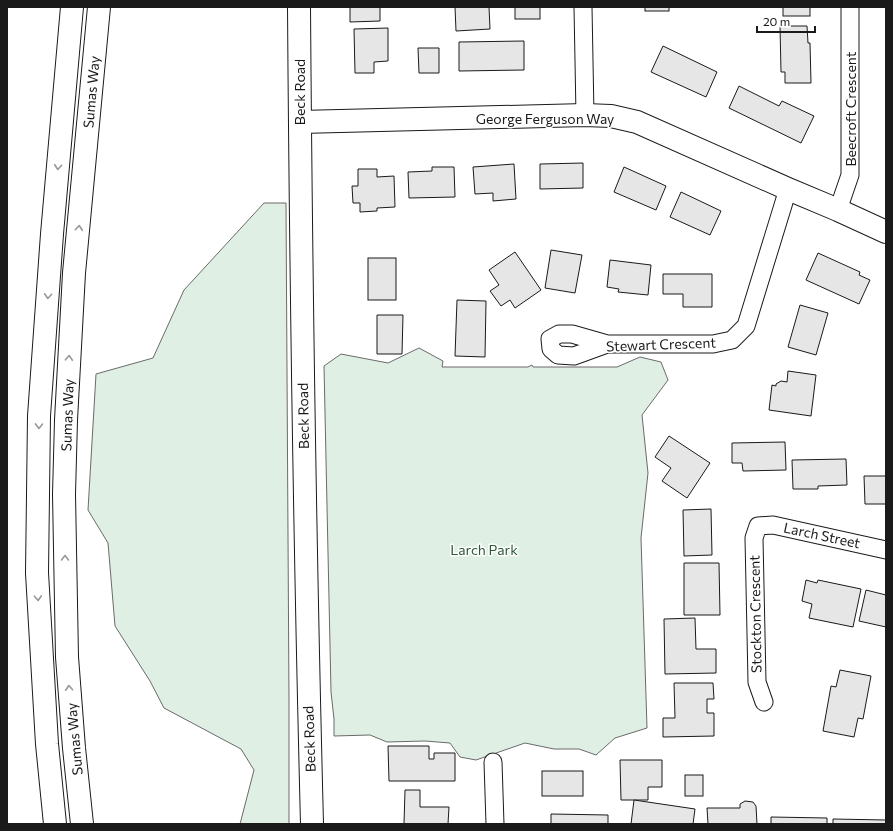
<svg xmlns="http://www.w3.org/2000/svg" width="893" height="831" viewBox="0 0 893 831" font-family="Commissioner,sans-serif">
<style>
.green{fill:#e0efe3;stroke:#6a6a6a}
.building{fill:#e6e6e6;stroke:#1a1a1a}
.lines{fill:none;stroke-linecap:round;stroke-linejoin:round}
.street-casing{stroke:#1a1a1a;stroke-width:19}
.secondary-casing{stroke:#1a1a1a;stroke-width:24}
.highway-casing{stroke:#1a1a1a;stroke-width:24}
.street{stroke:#fff;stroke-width:17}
.secondary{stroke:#fff;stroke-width:22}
.highway{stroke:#fff;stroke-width:22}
.oneway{stroke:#989898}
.labels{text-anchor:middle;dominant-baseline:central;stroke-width:3;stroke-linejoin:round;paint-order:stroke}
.street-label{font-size:14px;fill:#1a1a1a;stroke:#fff}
.park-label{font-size:14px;fill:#2b5a34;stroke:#fff}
</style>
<rect width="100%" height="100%" fill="#fff"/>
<!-- green -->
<g class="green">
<path d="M264,203H286L289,701V824H240L254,770L241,749L164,708L150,681L115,626L108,543L88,510L96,374L153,358L184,290Z"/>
<path d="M419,348L443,361L442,367H528L532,365L533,367H617L640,357L661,362L668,380L642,415L648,473L641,538L647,728L615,738L596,755L579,749H554L525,743L476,760L460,757L450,743L425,741L387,742L370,735L334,736V719L331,692L324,366L341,354L388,363Z"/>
</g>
<!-- building -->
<g class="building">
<path d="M350,7H380V21L350,22Z"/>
<path d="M455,7H489L490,29L456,31Z"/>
<rect x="515" y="7" width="25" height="12"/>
<rect x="645" y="7" width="24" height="4"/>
<rect x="783" y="7" width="27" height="9"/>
<path d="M780,26H807L808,43H810L811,83H785V72H781Z"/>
<path d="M388,28V61L374,62V73H355L354,29Z"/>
<path d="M524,41V70L459,71V42Z"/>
<path d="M663,46L717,72L706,97L651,72Z"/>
<path d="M418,48H439V73H419Z"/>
<path d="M739,86L779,106L782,101L814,116L801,143L729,108Z"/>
<path d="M583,163V188L540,189V164Z"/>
<path d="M514,164L516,199L493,201V193L475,194L473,167Z"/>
<path d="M432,167H454L455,197L409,198L408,172L432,171Z"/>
<path d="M624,167L666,186L656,210L614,192Z"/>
<path d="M358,169H377V177L394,176L395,207L377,208V211L360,212V203H353L352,186H358Z"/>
<path d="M681,192L721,211L710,235L670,217Z"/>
<path d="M551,250L582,255L575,293L545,288Z"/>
<path d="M515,252L541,290L515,308L510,300L501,306L490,291L499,285L489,270Z"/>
<path d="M818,253L860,272L859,275L870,280L859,304L806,280Z"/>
<rect x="368" y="258" width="28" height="42"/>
<path d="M610,260L651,265L648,295L618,292L619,289L607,287Z"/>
<path d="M663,274H712V307H683V294H663Z"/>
<path d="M457,300L486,301L485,357L455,356Z"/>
<path d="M800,305L828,313L816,355L788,347Z"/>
<path d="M377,315H403L402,354H377Z"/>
<path d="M788,371L816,375L811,416L769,410L772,385L776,386V384L781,381L787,382Z"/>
<path d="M669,436L710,463L687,498L662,481L671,468L655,457Z"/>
<path d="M785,442L786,470L743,471L742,463H732V443Z"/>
<path d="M846,459L847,485L818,486V489H793L792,460Z"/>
<path d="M864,476H886V504H865Z"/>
<path d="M711,509L712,555L684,556L683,510Z"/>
<path d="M684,563H719L720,615H684Z"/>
<path d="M806,580L817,583L818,580L861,589L853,627L809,618L812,604L802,601Z"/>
<path d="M866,590L886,595V627L859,621Z"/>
<path d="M695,618L696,649H716V673L665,674L664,619Z"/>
<path d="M840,670L871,676L863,719L858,718L854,737L823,731L831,686L836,687Z"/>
<path d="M674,683H713L714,699H707V713H714V736L663,737V718H675Z"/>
<path d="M388,746H429V759H434V753H455V781H389Z"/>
<path d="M620,760H662V787H648V800H621Z"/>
<rect x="542" y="771" width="41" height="25"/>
<rect x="685" y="775" width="18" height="21"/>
<path d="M405,790H420V807H449L448,824H404Z"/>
<path d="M634,800L695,809L693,824H631Z"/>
<path d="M745,801L753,802L756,806L757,824H708L707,808H740V804Z"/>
<path d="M551,814L608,815V824H551Z"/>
<path d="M771,817L827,818V824H771Z"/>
<path d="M833,819L886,820V824H833Z"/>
</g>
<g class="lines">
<!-- street casing -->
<g class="street-casing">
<g id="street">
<path d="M583,7L585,115"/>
<path d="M838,210L850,175V7"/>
<path d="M607,344L572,334H559L550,339L551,349L558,355L574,356L607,344H713L732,340L746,326L788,189"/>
<path d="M764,702L757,682L754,538L758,526L773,525L886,550"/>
<path d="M493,762L495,824"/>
</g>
</g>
<!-- secondary casing -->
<g class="secondary-casing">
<g id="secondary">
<path d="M299,7C301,279 305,552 312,824"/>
<path d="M300,122L585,115L611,116L637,122L788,189L838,210L886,232"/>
</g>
</g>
<!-- highway casing -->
<g class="highway-casing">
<g id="highway">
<path d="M55,824L47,744L37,573L39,416L52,234L72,7"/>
<path d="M82,824L74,748L67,657L64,494L66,420L74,273L99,7"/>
</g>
</g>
<!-- street -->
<use href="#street" class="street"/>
<!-- secondary -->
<use href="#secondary" class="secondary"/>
<!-- highway -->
<use href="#highway" class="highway"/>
</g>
<!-- one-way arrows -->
<defs><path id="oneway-chevron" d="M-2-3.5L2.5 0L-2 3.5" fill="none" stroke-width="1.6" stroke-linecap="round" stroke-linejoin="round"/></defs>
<g class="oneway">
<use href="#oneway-chevron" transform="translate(58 167) rotate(95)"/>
<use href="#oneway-chevron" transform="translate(79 228) rotate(-85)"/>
<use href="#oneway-chevron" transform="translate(48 296) rotate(94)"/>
<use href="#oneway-chevron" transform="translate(69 358) rotate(-87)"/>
<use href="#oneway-chevron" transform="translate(39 426) rotate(91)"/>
<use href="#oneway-chevron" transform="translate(65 558) rotate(-90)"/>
<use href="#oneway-chevron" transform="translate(38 598) rotate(87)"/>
<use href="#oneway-chevron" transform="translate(69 688) rotate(-94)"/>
</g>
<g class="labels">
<!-- street labels -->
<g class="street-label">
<text transform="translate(91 92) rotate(-85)">Sumas Way</text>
<text transform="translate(299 92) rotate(-90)">Beck Road</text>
<text transform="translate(850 109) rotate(-90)">Beecroft Crescent</text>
<text x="545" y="118">George Ferguson Way</text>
<text transform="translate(661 344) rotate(-2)">Stewart Crescent</text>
<text transform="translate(67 415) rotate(-88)">Sumas Way</text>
<text transform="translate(303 416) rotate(-91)">Beck Road</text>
<text transform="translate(822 535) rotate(12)">Larch Street</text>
<text transform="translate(755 614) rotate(-91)">Stockton Crescent</text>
<text transform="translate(74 739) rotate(-95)">Sumas Way</text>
<text transform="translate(309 739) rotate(-92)">Beck Road</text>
</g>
<!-- park labels -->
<g class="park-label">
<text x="484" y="549">Larch Park</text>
</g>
</g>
<!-- border -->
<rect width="893" height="831" fill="none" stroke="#1a1a1a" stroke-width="16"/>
<!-- scale -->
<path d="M757 26v6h58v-6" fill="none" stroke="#1a1a1a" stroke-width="2"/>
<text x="763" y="26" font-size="12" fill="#1a1a1a" stroke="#ffffff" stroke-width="3" paint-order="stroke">20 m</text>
</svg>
